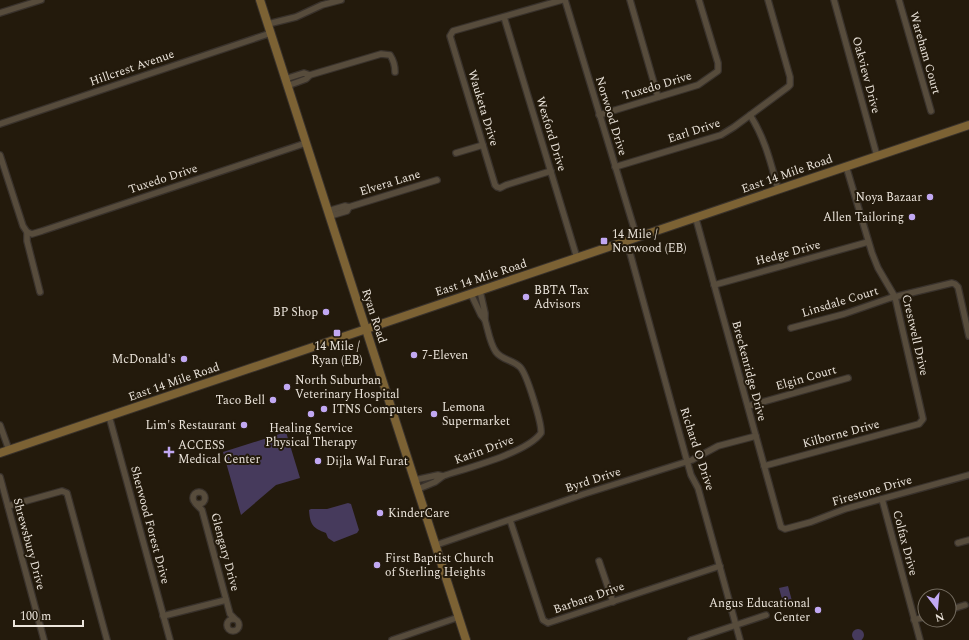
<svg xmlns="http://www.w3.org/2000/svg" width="969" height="640" viewBox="0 0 969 640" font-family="Spectral,serif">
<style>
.green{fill:#463a5c}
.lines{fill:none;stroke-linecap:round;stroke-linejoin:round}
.minor-casing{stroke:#39322c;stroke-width:8}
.secondary-casing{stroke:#39322c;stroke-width:10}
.minor{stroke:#574c3c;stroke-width:5.5}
.secondary{stroke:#7c6234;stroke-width:8}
.poi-dot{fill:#c1a8f3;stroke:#231a0c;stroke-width:1.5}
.labels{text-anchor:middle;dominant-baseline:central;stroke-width:4;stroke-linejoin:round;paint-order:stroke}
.street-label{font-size:12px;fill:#ece5dc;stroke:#231a0c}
.poi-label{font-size:12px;fill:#ece5dc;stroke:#231a0c;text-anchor:start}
</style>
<rect width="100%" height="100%" fill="#231a0c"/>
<!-- green -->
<g class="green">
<path d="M286,432L300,478L276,485L241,515L223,452Z"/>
<path d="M348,503L351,504L359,530L357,533L334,542L328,538L326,533C313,528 310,525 309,510L311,509H327Z"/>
<path d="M788,586L792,601L783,603L779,588Z"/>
<circle cx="858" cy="635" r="6"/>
</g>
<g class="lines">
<!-- minor casing -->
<g class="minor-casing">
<g id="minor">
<path d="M565,0L637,238"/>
<path d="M630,0L658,97"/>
<path d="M834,0L877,156"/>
<path d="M899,0L931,111"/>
<path d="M0,13L41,0"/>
<path d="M504,17L577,258"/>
<path d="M268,24L296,17L322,5L341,0"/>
<path d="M285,79L304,73L310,75"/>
<path d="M287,86L306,79L310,75L381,54L390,55C394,61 395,65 395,72"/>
<path d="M599,115L698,85L718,71V63L699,0"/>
<path d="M750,115C765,138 771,164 778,189"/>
<path d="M0,124L271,33"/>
<path d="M456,153L483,145"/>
<path d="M0,155L23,226L27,232V241L40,292"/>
<path d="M615,167L721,135L734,127L788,87L790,85V77L768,0"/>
<path d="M551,171L506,185L500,188L497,187L495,185L450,36L453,31L562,0"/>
<path d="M328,211L345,206L349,207L437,180"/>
<path d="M330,216L347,211L349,207"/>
<path d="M696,219L781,527L785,529L811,522L845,509L969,475"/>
<path d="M27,232L32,234L42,231L306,143"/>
<path d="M627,242L687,461L691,475L698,488L740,640"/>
<path d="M714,285L868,242"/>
<path d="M471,294L481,315L485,320V313L480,291"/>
<path d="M791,328L844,314L890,298L952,283L955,284L958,287L969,336"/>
<path d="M748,406L848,378"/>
<path d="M109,416L170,640"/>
<path d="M0,425L9,450"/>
<path d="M764,466L919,424L923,419L895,297L878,268L872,253L846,166"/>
<path d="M443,476C467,468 527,453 541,433C542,424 527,374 520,367C513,360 502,360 496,352C490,344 488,330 485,320"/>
<path d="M0,477L44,640"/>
<path d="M415,480L438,475L443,476L435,482L418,489"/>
<circle cx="199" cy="498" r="6"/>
<path d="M882,499L920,640"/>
<path d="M196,504L202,510L230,614L235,619"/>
<path d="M8,506L62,491L67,493L107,640"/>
<path d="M510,520L543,620L548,623L720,566"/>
<path d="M958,543L969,540"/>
<path d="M436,545L584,494L692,460L718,446L756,436"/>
<path d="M599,561L613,602"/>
<path d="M949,610L965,605"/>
<path d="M163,616L226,600"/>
<circle cx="233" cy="625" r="6"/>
<path d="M914,620L925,617"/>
<path d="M392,640L459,617"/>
<path d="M691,640L766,615"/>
</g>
</g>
<!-- secondary casing -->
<g class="secondary-casing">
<g id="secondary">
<path d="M260,0L466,640"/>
<path d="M0,453L969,125"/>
</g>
</g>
<!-- minor -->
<use href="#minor" class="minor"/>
<!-- secondary -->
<use href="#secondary" class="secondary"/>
</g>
<!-- markers -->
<g class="poi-dot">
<circle cx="930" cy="197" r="4"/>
<circle cx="912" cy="217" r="4"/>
<rect x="600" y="237" width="8" height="8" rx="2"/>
<circle cx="526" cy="297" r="4"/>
<circle cx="326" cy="312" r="4"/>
<rect x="333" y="329" width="8" height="8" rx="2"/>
<circle cx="414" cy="355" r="4"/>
<circle cx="184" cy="359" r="4"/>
<circle cx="287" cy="387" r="4"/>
<circle cx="273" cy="400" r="4"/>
<circle cx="324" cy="409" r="4"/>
<circle cx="311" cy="414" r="4"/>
<circle cx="434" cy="414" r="4"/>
<circle cx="244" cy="425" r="4"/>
<path d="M167 446h4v4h4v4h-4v4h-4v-4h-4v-4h4z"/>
<circle cx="318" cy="461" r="4"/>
<circle cx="380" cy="513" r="4"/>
<circle cx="377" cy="565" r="4"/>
<circle cx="818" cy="610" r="4"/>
</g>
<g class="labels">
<!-- street labels -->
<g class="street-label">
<text transform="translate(925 53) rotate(74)">Wareham Court</text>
<text transform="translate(132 68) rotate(-19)">Hillcrest Avenue</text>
<text transform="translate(866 75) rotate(75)">Oakview Drive</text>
<text transform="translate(657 86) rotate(-17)">Tuxedo Drive</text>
<text transform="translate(483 108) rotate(73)">Wauketa Drive</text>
<text transform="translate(611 116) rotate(73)">Norwood Drive</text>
<text transform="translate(694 131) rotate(-18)">Earl Drive</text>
<text transform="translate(551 134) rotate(73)">Wexford Drive</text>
<text transform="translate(787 174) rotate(-19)">East 14 Mile Road</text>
<text transform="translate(163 179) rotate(-18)">Tuxedo Drive</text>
<text transform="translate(390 183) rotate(-17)">Elvera Lane</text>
<text transform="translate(788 253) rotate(-15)">Hedge Drive</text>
<text transform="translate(481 278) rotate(-18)">East 14 Mile Road</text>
<text transform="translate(840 302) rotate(-17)">Linsdale Court</text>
<text transform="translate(374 316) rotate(72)">Ryan Road</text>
<text transform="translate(915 335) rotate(77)">Crestwell Drive</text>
<text transform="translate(749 371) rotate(75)">Breckenridge Drive</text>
<text transform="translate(806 378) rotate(-16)">Elgin Court</text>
<text transform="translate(174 382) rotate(-19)">East 14 Mile Road</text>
<text transform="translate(841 434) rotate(-15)">Kilborne Drive</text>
<text transform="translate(697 449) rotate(72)">Richard O Drive</text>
<text transform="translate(484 450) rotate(-20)">Karin Drive</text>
<text transform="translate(593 480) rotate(-18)">Byrd Drive</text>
<text transform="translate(872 491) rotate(-16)">Firestone Drive</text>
<text transform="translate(150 525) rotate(75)">Sherwood Forest Drive</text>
<text transform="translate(905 543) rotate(75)">Colfax Drive</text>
<text transform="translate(29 544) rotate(75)">Shrewsbury Drive</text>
<text transform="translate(225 552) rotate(75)">Glengary Drive</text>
<text transform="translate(589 598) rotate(-19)">Barbara Drive</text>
</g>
<!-- poi labels -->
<g class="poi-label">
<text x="922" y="197" text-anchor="end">Noya Bazaar</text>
<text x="904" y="217" text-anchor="end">Allen Tailoring</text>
<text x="612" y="234">14 Mile /<tspan x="612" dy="14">Norwood (EB)</tspan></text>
<text x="534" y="290">BBTA Tax<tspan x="534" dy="14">Advisors</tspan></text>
<text x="318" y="312" text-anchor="end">BP Shop</text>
<text x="337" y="346" text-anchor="middle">14 Mile /<tspan x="337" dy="14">Ryan (EB)</tspan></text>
<text x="422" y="355">7-Eleven</text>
<text x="176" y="359" text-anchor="end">McDonald's</text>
<text x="295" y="380">North Suburban<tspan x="295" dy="14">Veterinary Hospital</tspan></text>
<text x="265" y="400" text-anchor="end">Taco Bell</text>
<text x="442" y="407">Lemona<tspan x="442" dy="14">Supermarket</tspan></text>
<text x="332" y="409">ITNS Computers</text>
<text x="236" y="425" text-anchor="end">Lim's Restaurant</text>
<text x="311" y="428" text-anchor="middle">Healing Service<tspan x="311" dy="14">Physical Therapy</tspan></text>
<text x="178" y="445">ACCESS<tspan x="178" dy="14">Medical Center</tspan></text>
<text x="326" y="461">Dijla Wal Furat</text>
<text x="388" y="513">KinderCare</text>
<text x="385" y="558">First Baptist Church<tspan x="385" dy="14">of Sterling Heights</tspan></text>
<text x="810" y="603" text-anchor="end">Angus Educational<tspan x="810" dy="14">Center</tspan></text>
</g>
</g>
<!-- north arrow -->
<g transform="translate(937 608) rotate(164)"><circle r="19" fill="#231a0c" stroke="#736b5f"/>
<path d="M0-3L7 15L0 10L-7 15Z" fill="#c1a8f3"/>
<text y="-6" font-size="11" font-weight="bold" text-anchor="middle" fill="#ece5dc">N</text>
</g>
<!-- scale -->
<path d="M14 620v6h69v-6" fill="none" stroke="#ece5dc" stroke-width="2"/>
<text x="20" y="620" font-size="12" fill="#ece5dc" stroke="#231a0c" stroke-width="3" paint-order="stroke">100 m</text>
</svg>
